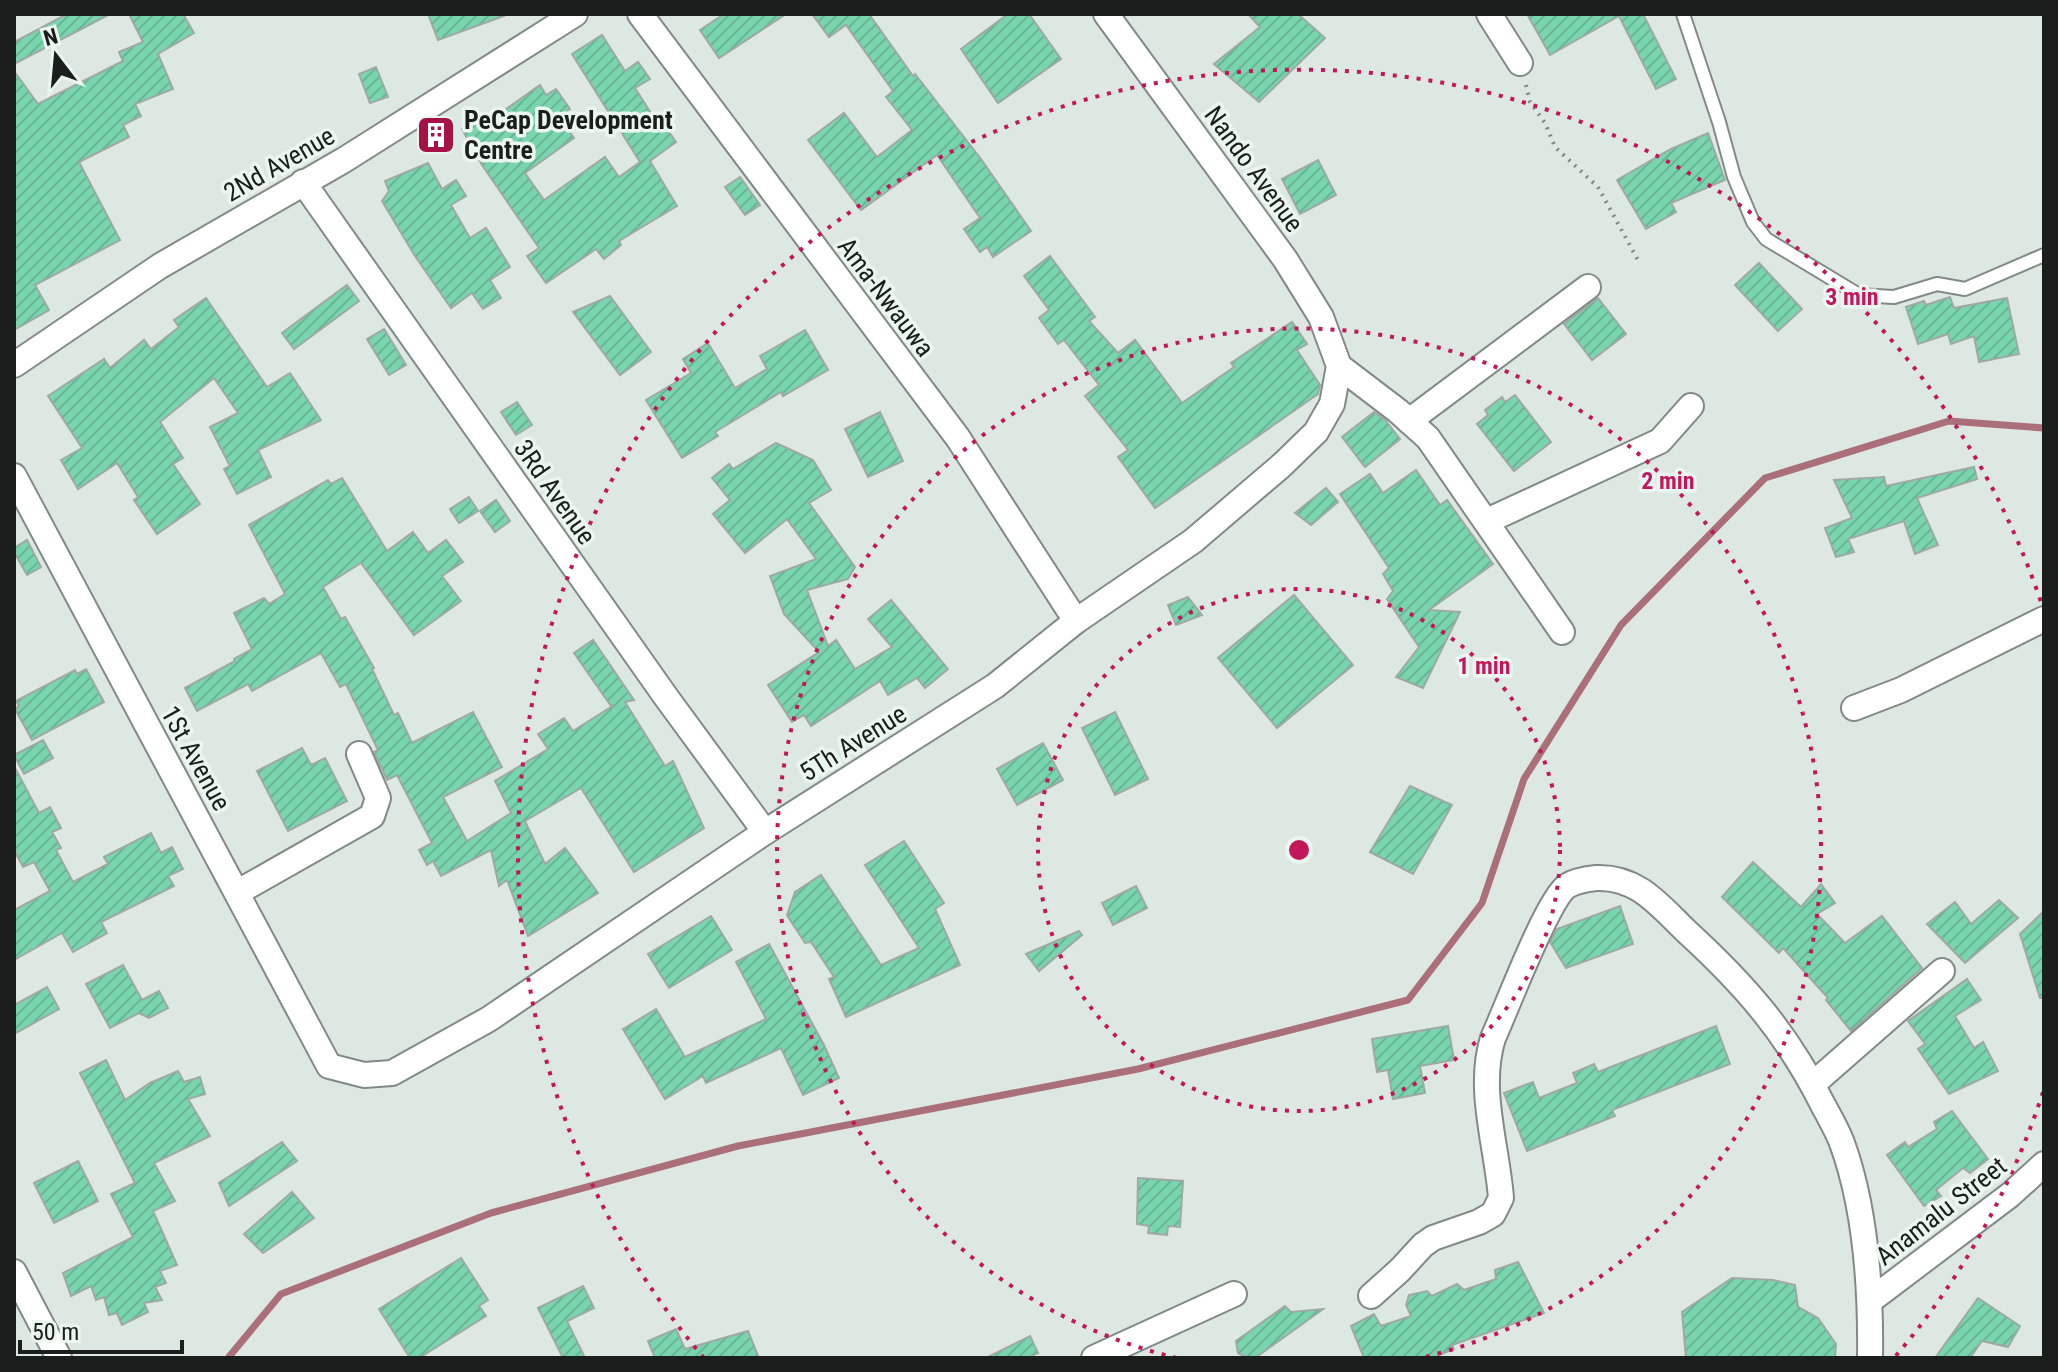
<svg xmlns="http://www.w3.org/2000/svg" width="2058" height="1372" viewBox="0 0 2058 1372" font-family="'Roboto Condensed',sans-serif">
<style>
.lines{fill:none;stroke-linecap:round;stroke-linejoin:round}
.stream{stroke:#aa6f78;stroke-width:7}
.building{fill:url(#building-hatch);stroke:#9fa9a4;stroke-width:2}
.service-casing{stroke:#818a86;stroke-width:16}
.minor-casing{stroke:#818a86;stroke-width:28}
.path{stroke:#808783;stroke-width:4;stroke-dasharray:2 6;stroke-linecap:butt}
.service{stroke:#fff;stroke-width:12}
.minor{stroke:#fff;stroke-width:24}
.ring{fill:none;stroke:#c2185b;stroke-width:4;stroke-dasharray:4 8}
.labels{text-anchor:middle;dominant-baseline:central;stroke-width:7;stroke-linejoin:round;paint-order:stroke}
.poi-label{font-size:26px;font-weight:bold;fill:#1a1e1c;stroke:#ebf6f0;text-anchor:start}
.street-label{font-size:26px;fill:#1a1e1c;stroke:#ebf6f0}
.centre{fill:#c2185b;stroke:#ebf6f0;stroke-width:4}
.ring-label{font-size:24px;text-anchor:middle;font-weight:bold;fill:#c2185b;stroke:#ebf6f0;stroke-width:7;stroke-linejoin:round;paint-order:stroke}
</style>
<defs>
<pattern id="building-hatch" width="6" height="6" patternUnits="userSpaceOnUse" patternTransform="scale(2)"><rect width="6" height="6" fill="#79d5ae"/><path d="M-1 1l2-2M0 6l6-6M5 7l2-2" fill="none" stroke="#68b695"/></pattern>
</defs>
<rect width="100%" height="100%" fill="#dee8e3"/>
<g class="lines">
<!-- stream -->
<path class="stream" d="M228,1358L281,1294L491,1213L738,1146L1138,1069L1408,1000L1482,903L1524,779L1621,625L1765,478L1949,421L2044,428"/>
</g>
<!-- building -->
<g class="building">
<path d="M67,14H110L14,64V42Z"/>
<path d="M129,14H183L194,33L158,54L173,89L135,104L141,116L123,125L129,137L79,162L120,240L35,285L49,310L14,330V71L38,104L123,61L119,52L143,42Z"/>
<path d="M428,14H503L504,16L438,40Z"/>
<path d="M724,14H786L719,58L700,30Z"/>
<path d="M812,14H869L913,76L915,74L981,159L1031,231L993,257L987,247L980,252L964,229L980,218L937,155L861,210L808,140L844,113L877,157L912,130L886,97L893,91L846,25L829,37Z"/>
<path d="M1008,14H1029L1061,59L998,103L961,49Z"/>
<path d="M1248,14H1298L1325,38L1259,102L1214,64L1260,27Z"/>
<path d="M1527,14H1643L1676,79L1656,89L1619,16L1550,55Z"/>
<path d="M602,35L625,71L638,62L650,79L635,88L656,121L660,119L676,142L650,161L677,206L619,241L621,245L604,259L596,249L546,283L527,256L539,248L482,165L462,129L488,113L492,119L540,85L546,95L556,89L570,109L559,117L574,138L525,173L544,200L605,157L619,177L640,162L572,54Z"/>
<path d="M376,67L388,97L370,103L359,74Z"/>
<path d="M1708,133L1725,180L1671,203L1676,212L1646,229L1617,180L1671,149Z"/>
<path d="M1318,160L1336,195L1300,214L1282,179Z"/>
<path d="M428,163L442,189L456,180L466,196L451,205L470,238L486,228L510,267L490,280L501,298L483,309L472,293L451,308L415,256L382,201L389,191L385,181Z"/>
<path d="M740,177L760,205L745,215L725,187Z"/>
<path d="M1050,256L1095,317L1089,321L1118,353L1135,340L1182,403L1234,367L1231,363L1292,322L1307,344L1297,350L1320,385L1318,394L1155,508L1118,457L1128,450L1085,396L1099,385L1064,340L1058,344L1039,318L1049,310L1024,276Z"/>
<path d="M1759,263L1802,309L1778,331L1735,285Z"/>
<path d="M347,285L359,301L294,349L282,333Z"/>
<path d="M610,296L651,352L620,375L573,312Z"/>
<path d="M1950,297L1954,308L2007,298L2019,354L1979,362L1974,336L1951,344L1948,334L1918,344L1906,307L1924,301L1926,305Z"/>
<path d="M206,298L267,387L290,373L321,420L258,450L271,477L237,494L224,469L230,466L210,427L238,413L214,378L160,422L183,458L173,464L200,504L157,534L134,500L138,497L117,463L78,489L61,460L82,448L48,396L104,359L110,368L144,340L151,349L179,327L174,320Z"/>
<path d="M1598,298L1626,334L1592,360L1564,324Z"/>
<path d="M384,329L406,365L389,375L367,339Z"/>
<path d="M805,330L828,370L783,396L781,392L715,432L718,436L682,458L646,400L691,373L683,359L708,343L735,388L767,369L760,356Z"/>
<path d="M1515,395L1551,442L1514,471L1477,424L1488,415L1485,410L1502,397L1505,402Z"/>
<path d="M517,402L532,425L516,435L501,412Z"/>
<path d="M880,412L903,461L868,477L845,429Z"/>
<path d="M1374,412L1385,420L1400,439L1365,467L1342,437Z"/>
<path d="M776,443L813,460L831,490L809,503L855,567L848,579L807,590L828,646L836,640L855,669L892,647L868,619L891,600L948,669L925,688L917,678L888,695L880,681L811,726L804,715L792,722L768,685L819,652L784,614L770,576L816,559L787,519L745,553L713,514L730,500L712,478L729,464L733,469Z"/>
<path d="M1974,467L1977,479L1917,498L1938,545L1915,554L1904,521L1848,539L1854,552L1836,557L1825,528L1852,518L1834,480L1884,477L1886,486Z"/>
<path d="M1416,470L1440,505L1447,500L1493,564L1429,610L1460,612L1423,688L1396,677L1419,647L1387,599L1393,591L1383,574L1389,568L1340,494L1370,474L1383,493Z"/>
<path d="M342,478L387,551L413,532L428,553L446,540L463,562L442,576L461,601L414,635L361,563L323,587L341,619L345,617L374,668L372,669L394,715L398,713L412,743L473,712L502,767L443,797L467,841L511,813L495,781L548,749L538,734L564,718L573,731L614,705L611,706L574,653L593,640L634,700L625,702L665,766L673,761L704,828L634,872L581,788L525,821L545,864L565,848L598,893L528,936L507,880L499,886L491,850L441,876L433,861L427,865L419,850L432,843L397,775L387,780L374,752L378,750L346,684L340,687L321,653L252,691L248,684L197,711L185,688L235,661L234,659L252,649L234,613L264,598L269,604L285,594L249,525L328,480L331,484Z"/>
<path d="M1326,488L1338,502L1311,525L1295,513Z"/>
<path d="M469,497L478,511L459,523L450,509Z"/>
<path d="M496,500L510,521L495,532L480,511Z"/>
<path d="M27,540L41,567L27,575L14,552V548Z"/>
<path d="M1294,595L1353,665L1277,728L1218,658Z"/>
<path d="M1188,597L1202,615L1176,625L1168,605Z"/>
<path d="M86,669L104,702L32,740L15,709L19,706L16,701L75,670L77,674Z"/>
<path d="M1115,712L1148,779L1115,795L1082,728Z"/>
<path d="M43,740L53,758L24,774L14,755Z"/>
<path d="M1043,743L1063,780L1017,805L997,769Z"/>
<path d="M302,748L311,765L325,758L347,801L288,831L257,771Z"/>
<path d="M14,766L39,813L50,807L61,828L52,832L61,848L56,850L73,882L108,864L104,857L151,833L161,853L172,847L183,869L168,876L174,886L101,922L107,933L73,952L62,933L14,960V910L50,891L34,862L23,867L14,850Z"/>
<path d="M1410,786L1452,805L1413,874L1370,852Z"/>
<path d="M904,841L944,903L935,909L960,965L846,1017L829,979L834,977L811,942L805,943L787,915L795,892L821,875L881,965L919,948L865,865Z"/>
<path d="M1753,862L1801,907L1821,884L1835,903L1817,914L1845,943L1882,916L1922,968L1851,1031L1826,1000L1828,998L1783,948L1779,953L1722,897Z"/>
<path d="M1136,886L1147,908L1113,925L1102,903Z"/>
<path d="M1999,900L2018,918L1965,963L1927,924L1955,902L1971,924Z"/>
<path d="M1620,906L1633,944L1566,968L1550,942L1557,929Z"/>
<path d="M2044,911V998H2040L2020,934Z"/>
<path d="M711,916L732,950L669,988L648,954Z"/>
<path d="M1079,931L1082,935L1039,971L1026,954Z"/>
<path d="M769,944L824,1045L839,1078L803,1095L781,1048L706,1083L703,1076L665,1099L623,1029L656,1009L685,1057L766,1019L736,962Z"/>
<path d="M123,965L142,1000L159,991L168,1008L149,1018L139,1013L110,1028L86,984Z"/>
<path d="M1967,979L1981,1000L1955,1016L1974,1048L1983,1042L1998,1071L1949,1094L1918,1049L1925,1044L1908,1021Z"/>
<path d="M47,987L59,1009L14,1034V1005Z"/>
<path d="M1448,1026L1454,1060L1420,1066L1425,1093L1393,1099L1388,1070L1377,1072L1372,1039Z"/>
<path d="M1716,1026L1730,1064L1612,1110L1615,1116L1527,1151L1504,1093L1533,1082L1539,1098L1577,1083L1573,1073L1594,1064L1598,1072Z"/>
<path d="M106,1060L125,1100L150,1083L178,1071L184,1082L200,1077L205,1094L188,1099L210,1136L154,1163L175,1201L153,1211L177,1265L160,1271L166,1283L155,1287L162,1300L144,1303L148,1312L122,1325L117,1313L109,1315L104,1297L96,1300L91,1286L71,1296L63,1273L133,1237L111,1194L135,1183L80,1073Z"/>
<path d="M1952,1111L1988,1159L1970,1173L1963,1168L1936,1190L1941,1196L1924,1206L1887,1155L1905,1142L1908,1147L1937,1129L1934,1122Z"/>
<path d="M282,1142L297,1161L229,1206L219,1183Z"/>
<path d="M78,1161L98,1201L54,1223L34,1183Z"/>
<path d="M1138,1178L1183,1181L1180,1227L1168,1226L1167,1235L1148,1233L1149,1226L1137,1224Z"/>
<path d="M292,1192L314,1218L263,1253L244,1234Z"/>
<path d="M461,1258L488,1300L479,1306L486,1316L419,1358H410L379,1309Z"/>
<path d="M1518,1262L1544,1313L1452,1345L1454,1349L1432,1358H1364L1351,1326L1374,1314L1381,1326L1411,1316L1406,1305L1409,1295L1427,1291L1432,1296L1457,1284L1464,1290L1496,1279L1495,1270Z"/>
<path d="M1732,1278L1773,1280L1795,1285L1798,1307L1818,1318L1836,1344L1835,1358H1686L1682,1312Z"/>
<path d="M583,1286L594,1308L567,1321L585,1358H563L538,1308Z"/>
<path d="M1978,1298L2020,1326L2008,1347L1982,1341L1970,1358H1935Z"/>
<path d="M1285,1306L1291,1312L1323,1309L1255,1358H1248L1238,1353L1236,1341Z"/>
<path d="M676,1329L685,1349L748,1331L759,1358H655L648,1341Z"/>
<path d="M1030,1336L1038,1353L1027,1358H986Z"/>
</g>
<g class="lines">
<!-- service casing -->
<g class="service-casing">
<path id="service" d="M1683,14L1719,122L1734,177L1753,222L1766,239L1859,295L1894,297L1937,284L1965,289L2044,255"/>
</g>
<!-- minor casing -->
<g class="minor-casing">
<g id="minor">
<path d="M640,14L958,438L1076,621"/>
<path d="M1489,14L1520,63"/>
<path d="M303,182L666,697L765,832"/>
<path d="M14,365L160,266L344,160L575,14"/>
<path d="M1339,366L1398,411L1428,438L1562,632"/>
<path d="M1409,421L1588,287"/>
<path d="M14,476L329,1066L364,1075L392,1073L489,1019L765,832L995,686L1076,621L1193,541L1282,465L1316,432L1332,404L1339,366L1321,317L1285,259L1106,14"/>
<path d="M1487,521L1660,441L1691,406"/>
<path d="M1854,708L1901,690L2044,619"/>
<path d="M238,892L372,816L378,798L359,754"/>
<path d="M1813,1084L1942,971"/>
<path d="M14,1272L59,1358"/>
<path d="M1371,1296L1400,1270L1423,1245L1433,1238L1479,1222L1493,1214L1501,1198C1497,1146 1477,1089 1493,1038C1506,1010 1547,900 1567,886C1575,881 1587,879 1596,878C1637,876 1659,905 1686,931C1745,985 1787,1033 1823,1105C1830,1118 1837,1130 1842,1143C1866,1209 1871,1289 1870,1358"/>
<path d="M1871,1300L2010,1195L2044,1164"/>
<path d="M1094,1358L1234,1294"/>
</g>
</g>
<!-- path -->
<path class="path" d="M1526,85L1530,102L1545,123L1555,147L1598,187L1639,262"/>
<!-- service -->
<use href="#service" class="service"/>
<!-- minor -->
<use href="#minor" class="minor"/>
</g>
<!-- distance rings -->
<g class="ring">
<circle cx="1299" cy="850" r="261"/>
<path d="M1177 1358A522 522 0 1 1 1421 1358"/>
<path d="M2043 1092A782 782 0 0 1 1894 1358M704 1358A782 782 0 1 1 2043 608"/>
</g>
<!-- icons -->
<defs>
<g id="building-square" transform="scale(2)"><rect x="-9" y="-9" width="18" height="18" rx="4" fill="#a71246" stroke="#ebf6f0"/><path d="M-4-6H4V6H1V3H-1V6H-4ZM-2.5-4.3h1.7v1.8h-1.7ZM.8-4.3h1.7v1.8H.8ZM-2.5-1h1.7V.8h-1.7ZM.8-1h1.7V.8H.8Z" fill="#fff"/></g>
</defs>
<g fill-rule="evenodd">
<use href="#building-square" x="436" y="135"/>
</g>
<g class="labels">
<!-- poi labels -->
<g class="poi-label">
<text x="464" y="120">PeCap Development<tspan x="464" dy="30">Centre</tspan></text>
</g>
<!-- street labels -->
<g class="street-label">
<text transform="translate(279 164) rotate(-30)">2Nd Avenue</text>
<text transform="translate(1254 169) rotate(54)">Nando Avenue</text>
<text transform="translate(886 297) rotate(53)">Ama-Nwauwa</text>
<text transform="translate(555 492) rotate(55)">3Rd Avenue</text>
<text transform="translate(853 743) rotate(-32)">5Th Avenue</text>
<text transform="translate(196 758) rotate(61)">1St Avenue</text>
<text transform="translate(1941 1211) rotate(-38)">Anamalu Street</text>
</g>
</g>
<circle cx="1299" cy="850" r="12" class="centre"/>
<g class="ring-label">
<text x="1852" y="305">3 min</text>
<text x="1668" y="489">2 min</text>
<text x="1484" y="674">1 min</text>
</g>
<!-- border -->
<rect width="2058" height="1372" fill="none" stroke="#1a1e1c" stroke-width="32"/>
<!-- north arrow -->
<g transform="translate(56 56) rotate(344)" stroke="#ebf6f0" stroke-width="6" paint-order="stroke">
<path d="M0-6L14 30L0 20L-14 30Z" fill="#1a1e1c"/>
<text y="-12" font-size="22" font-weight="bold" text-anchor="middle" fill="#1a1e1c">N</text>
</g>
<!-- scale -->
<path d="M20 1340v12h162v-12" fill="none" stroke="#1a1e1c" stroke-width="4"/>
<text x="32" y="1340" font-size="24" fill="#1a1e1c" stroke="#ebf6f0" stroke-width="6" paint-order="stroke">50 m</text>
</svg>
